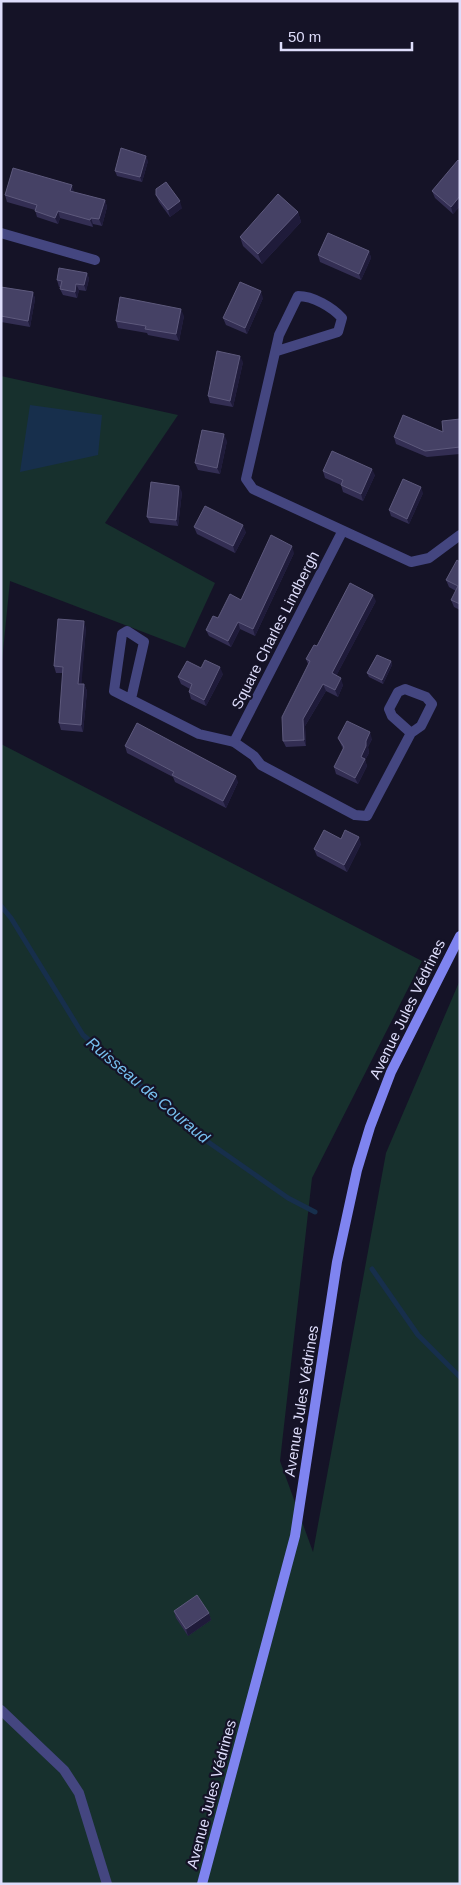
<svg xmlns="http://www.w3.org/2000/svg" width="461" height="1885" viewBox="0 0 461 1885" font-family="Helvetica,sans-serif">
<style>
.green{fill:#17302d}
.water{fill:#172f4c}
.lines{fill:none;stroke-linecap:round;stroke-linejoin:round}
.stream{stroke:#172f4c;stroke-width:5}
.street{stroke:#444680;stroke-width:10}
.secondary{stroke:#7f84f0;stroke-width:10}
.wall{fill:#332e53}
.shaded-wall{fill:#1f1b3a}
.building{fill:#454165;stroke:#5d597c}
.labels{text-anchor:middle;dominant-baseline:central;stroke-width:4.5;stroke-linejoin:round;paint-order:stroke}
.street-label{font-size:15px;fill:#deddfb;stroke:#151327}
.water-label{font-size:16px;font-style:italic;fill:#77c0ef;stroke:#151327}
</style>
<rect width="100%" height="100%" fill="#151327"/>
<!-- green -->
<g class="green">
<path d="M1,376L178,415L105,523L215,583L185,648L10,581L1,671Z"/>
<path d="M1,744L422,961L312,1178L280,1461L313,1552L386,1153L460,980V1884H1Z"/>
</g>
<!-- water -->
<path class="water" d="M30,405L102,415L98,455L20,472Z"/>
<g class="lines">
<!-- stream -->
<g class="stream">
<path d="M1,906L11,918L83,1035L191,1130L288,1198L315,1212"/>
<path d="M372,1269L418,1335L460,1377"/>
</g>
<!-- street -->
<g class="street">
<path d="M1,233L95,260"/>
<path d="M277,351L338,332L342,318C332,307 313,296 298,296L279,335L246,479L253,489L411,562L429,558L460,535"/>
<path d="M342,532L234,742L254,756L261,765L355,815L367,816L411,733L421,726L432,704L426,697L405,689L398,692L389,709L392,716L411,733"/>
<path d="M131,699L144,642L127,631L122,634L114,691L199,734L234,742"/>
<path d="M1,1710L64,1770L79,1793L107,1884"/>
</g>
<!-- secondary -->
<path class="secondary" d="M202,1884L295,1536L337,1262L357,1170L370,1127L391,1072L460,936"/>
</g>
<!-- wall -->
<g class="wall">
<path d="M148,161L142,182L117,176L115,171Z"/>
<path d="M460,162V206L453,214L435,198L432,191Z"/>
<path d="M74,192L105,200L107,207L102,226L93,224V227L60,218L58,224L37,217L35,210L7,202L5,195Z"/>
<path d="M156,195L182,208L170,217L159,202Z"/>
<path d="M298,212L301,222L262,264L243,246L240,237Z"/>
<path d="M369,251L371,258L361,280L320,262L318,255Z"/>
<path d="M87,273L89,279L86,291L79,290L77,298L63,295L60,289L61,287H59L57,280Z"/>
<path d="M1,287L33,292L35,299L30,327L1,322Z"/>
<path d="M263,298L247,334L226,325L223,318Z"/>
<path d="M184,316L179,341L148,335L147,333L118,328L116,321Z"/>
<path d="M243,362L233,407L210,403L208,396Z"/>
<path d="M460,419V454L427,457L396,444L394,437L443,432Z"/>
<path d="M227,441L220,474L198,470L195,463Z"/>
<path d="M323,471L375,475L363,501L343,492L341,485L325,478Z"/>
<path d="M182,492L178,526L150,523L147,517Z"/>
<path d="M423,493L409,524L391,516L389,510Z"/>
<path d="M194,527L246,532L235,553L197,534Z"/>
<path d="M294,553L255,636L240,629L231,647L209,636L206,630L218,618L241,600Z"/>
<path d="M460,562V610L454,607L451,600L456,591L449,587L446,580Z"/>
<path d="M376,601L336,676L343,685L338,697L326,691L305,726L306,746L286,747L283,741L308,664L306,659L317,646Z"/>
<path d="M86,628L81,684H84L87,691L83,732L61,730L59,723L63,673H56L54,666Z"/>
<path d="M391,661L392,665L383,684L369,677L367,673Z"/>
<path d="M201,668L223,674L206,706L191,699L189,692L190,689L181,684L178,677Z"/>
<path d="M338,738L372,739L368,747L369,753L365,760L367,766L358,784L336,774L334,767L343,749Z"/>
<path d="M125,746L238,782L226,808L175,782L173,777L127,753Z"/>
<path d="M341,839L361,844L347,872L317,856L314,849Z"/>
<path d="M174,1611L209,1613L211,1620L188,1636L176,1618Z"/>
</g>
<!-- shaded-wall -->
<g class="shaded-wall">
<path d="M146,156L148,161L142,182L140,177Z"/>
<path d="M72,185L74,192L72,198L70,191Z"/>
<path d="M460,196V206L453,214L451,207Z"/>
<path d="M105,200L107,207L102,226L99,219Z"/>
<path d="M180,201L182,208L170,217L168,210Z"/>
<path d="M58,211L60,218L58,224L55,218Z"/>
<path d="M298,212L301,222L262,264L258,254Z"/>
<path d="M91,218L93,224V227L90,220Z"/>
<path d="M369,251L371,258L361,280L359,274Z"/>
<path d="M87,273L89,279L86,291L84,285Z"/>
<path d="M76,284L79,290L77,298L75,292Z"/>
<path d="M261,291L263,298L247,334L245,328Z"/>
<path d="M33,292L35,299L30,327L28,321Z"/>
<path d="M181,309L184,316L179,341L176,334Z"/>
<path d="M240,356L243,362L233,407L230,401Z"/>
<path d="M224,434L227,441L220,474L217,468Z"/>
<path d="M372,469L375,475L363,501L361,494Z"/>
<path d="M179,486L182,492L178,526L176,520Z"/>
<path d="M421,487L423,493L409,524L407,519Z"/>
<path d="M243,525L246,532L235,553L233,546Z"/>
<path d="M292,546L294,553L255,636L253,629Z"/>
<path d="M373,595L376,601L334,680L332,673Z"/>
<path d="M84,621L86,628L81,690L78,684Z"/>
<path d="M238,622L240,629L231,647L228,641Z"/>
<path d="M391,661L392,665L383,684L382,680Z"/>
<path d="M220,667L223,674L206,706L204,700Z"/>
<path d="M341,678L343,685L338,697L335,690Z"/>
<path d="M84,684L87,691L83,732L81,725Z"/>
<path d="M323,684L326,691L305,726L306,746L304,740L303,719Z"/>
<path d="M370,732L372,739L368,747L369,753L365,760L367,766L358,784L355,778L366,741Z"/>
<path d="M236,776L238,782L226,808L223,801Z"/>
<path d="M359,837L361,844L347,872L344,865Z"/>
<path d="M209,1613L211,1620L188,1636L186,1629Z"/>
</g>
<!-- building -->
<g class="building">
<path d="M121,148L146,156L140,177L115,171Z"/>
<path d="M458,160L460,162V196L451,207L432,191Z"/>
<path d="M13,168L72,185L70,191L105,200L99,219L91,218L90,220L58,211L55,218L35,211L37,205L5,195Z"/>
<path d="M166,182L180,201L168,210L156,195V189Z"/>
<path d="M278,194L298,212L258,254L240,237Z"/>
<path d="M328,233L369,251L359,274L318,255Z"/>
<path d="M59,268L87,273L84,285L76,284L75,292L60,289L62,281L57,280Z"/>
<path d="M240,282L261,291L245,328L223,318Z"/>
<path d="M1,287L33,292L28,321L1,316Z"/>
<path d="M120,297L181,309L176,334L145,329L146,326L116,321Z"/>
<path d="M217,351L240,356L230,401L208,396Z"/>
<path d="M403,415L443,432L442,421L460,419V447L425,451L394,437Z"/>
<path d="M202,430L224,434L217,468L195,463Z"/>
<path d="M332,451L372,469L361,494L341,485L343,480L323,471Z"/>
<path d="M403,479L421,487L407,519L389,510Z"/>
<path d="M151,482L179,486L176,520L147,517Z"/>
<path d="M205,506L243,525L233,546L194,527Z"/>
<path d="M271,535L292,546L253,629L238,622L228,641L206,630L213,616L218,618L230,594L241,600Z"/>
<path d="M457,560L460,562V604L451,600L458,586L446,580Z"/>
<path d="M350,583L373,595L332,673L341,678L335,690L323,684L303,719L304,740L283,741L282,717L310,661L306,659L314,645L317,646Z"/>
<path d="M58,619L84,621L78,684H84L81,725L59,723L63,667L54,666Z"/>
<path d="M377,655L391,661L382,680L367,673Z"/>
<path d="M205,660L220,667L204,700L189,692L192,684L178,677L187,661L201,668Z"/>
<path d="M347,721L370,732L366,741V746L361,757L365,759L355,778L334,767L344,747L338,738Z"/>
<path d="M137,723L236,776L223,801L172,775L174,772L125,746Z"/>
<path d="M324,830L341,839L345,830L359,837L344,865L314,849Z"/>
<path d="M197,1595L209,1613L186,1629L174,1611Z"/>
</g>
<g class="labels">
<!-- street labels -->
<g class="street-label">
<text transform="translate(275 630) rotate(-63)">Square Charles Lindbergh</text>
<text transform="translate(407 1009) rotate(-64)">Avenue Jules Védrines</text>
<text transform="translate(301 1401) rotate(-81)">Avenue Jules Védrines</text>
<text transform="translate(211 1794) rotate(-75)">Avenue Jules Védrines</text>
</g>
<!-- water labels -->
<g class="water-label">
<text transform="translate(148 1090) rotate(40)">Ruisseau de Couraud</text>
</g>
</g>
<!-- border -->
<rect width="461" height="1885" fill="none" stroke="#deddfb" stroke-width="5"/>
<!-- scale -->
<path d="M281 42v8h131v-8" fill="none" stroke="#deddfb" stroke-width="2.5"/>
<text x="288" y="42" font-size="15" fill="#deddfb" stroke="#151327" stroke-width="4" paint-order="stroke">50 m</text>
</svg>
